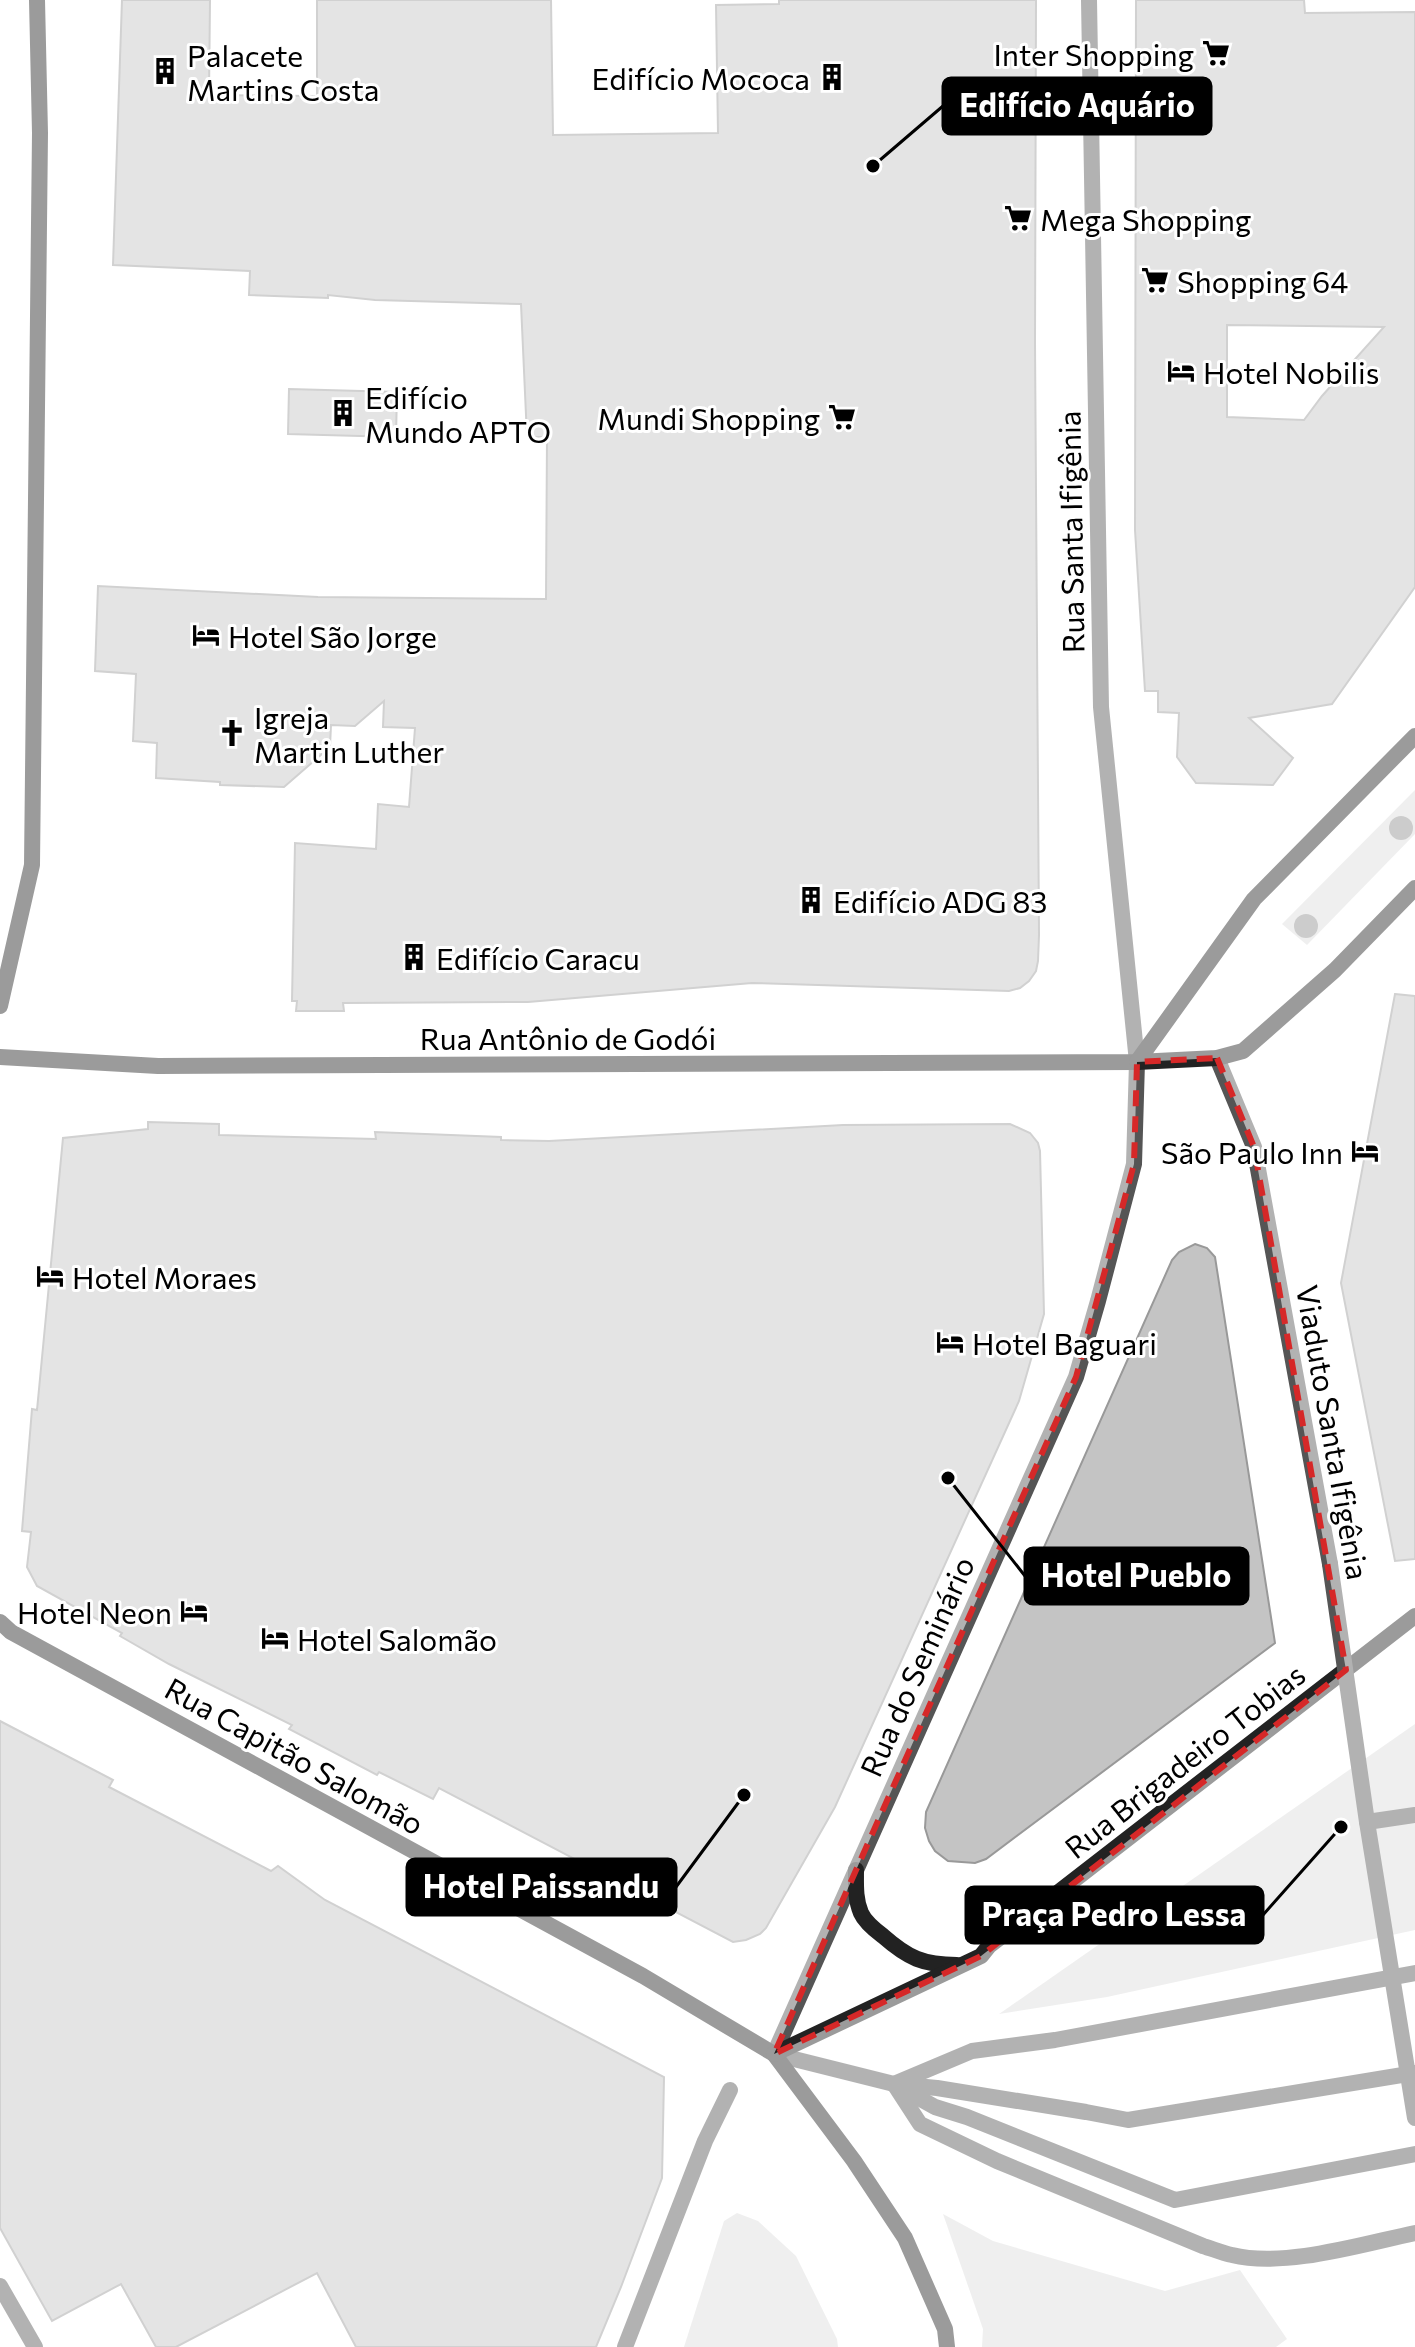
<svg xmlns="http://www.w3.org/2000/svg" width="1415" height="2347" viewBox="0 0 1415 2347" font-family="Commissioner,sans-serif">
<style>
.green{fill:#dcdcdc}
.building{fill:#c4c4c4;stroke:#999;stroke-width:2;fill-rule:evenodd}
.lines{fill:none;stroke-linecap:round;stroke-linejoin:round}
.lane{stroke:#555;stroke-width:16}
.street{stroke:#555;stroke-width:16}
.secondary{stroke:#222;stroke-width:16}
.street-bridge{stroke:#555;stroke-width:16}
.tree{fill:#8f8f8f}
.marked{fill:none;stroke:#d62828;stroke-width:6;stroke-dasharray:16 10;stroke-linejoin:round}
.labels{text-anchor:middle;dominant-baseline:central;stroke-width:6;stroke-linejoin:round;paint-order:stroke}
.poi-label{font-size:30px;fill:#000;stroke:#fff;text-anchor:start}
.street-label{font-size:30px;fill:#000;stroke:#fff}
.leader{fill:none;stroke:#000;stroke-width:3}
.callout-dot{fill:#000;stroke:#fff;stroke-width:3}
.callout{fill:#000;stroke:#000;stroke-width:3}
.callout-label{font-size:32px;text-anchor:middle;font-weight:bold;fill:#fff}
</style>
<rect width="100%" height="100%" fill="#fff"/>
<!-- green -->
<g class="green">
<path d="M1415,790V834L1307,945L1282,924Z"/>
<path d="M1415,1724V1930L1107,1997L999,2014Z"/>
<path d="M737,2213L758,2221L796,2256L837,2339L838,2347H684L724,2221Z"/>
<path d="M943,2214L993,2241L1165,2291L1240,2270L1287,2339L1276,2347H982L983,2329Z"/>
</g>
<!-- building -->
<g class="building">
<path d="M122,0H210L209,95L317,96V0H551L553,135L718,133L716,5L779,4V0H1036L1035,343L1039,935L1038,961L1036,971L1029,981L1020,988L1009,991L752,983L528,1002L343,1003L344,1011H296L297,1001H292L295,843L376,849L378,804L409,807L415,728L383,727L384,701L355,726L331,725L330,747L284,787L220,785V782L156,778L157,743L133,741L136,674L95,671L98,586L318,597L546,599L547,437H527L521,304L375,300L328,295V298L249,295L250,271L113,265Z"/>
<path d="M1136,0H1304L1305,13L1415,12V587L1332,704L1249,718L1293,758L1273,785L1196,783L1177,757L1179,713L1158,712V691H1145L1135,530ZM1227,325L1384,327L1322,396L1304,420L1227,417Z"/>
<path d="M289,389L397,392L396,437L288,434Z"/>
<path d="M1395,994L1415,996V1559L1395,1561L1341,1283Z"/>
<path d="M148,1122L219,1124V1135L376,1139L375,1132L501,1137V1140L549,1141L843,1125L1010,1124L1030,1133L1038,1143L1040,1151L1044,1314L1019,1401L835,1807L766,1928L760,1934L746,1940L733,1942L439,1788L433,1799L379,1772L377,1775L289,1729L292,1725L169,1664L120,1636L122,1633L37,1586L27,1567L31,1532L22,1531L32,1409L37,1410L63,1138L148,1129Z"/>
<path d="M1195,1244L1207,1248L1215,1257L1275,1643L986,1859L975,1863L948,1861L935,1851L929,1841L925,1828L926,1812L1172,1260L1179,1252Z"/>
<path d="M0,1721L113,1780L109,1787L271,1871L278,1866L325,1900L664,2077L662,2178L621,2287L596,2347H356L317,2273L176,2347H156L121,2284L52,2321L0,2228Z"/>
</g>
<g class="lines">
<!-- lane -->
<g class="lane">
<path d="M774,2054L894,2084L937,2088L1086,2112L1128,2120L1415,2073"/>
<path d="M896,2083L972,2051L1055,2040L1415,1973"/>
<path d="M894,2084L920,2124L997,2161L1203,2246C1213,2249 1222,2253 1232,2255C1285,2268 1362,2244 1415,2233"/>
<path d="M899,2087L935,2107L967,2117L1175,2200L1415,2154"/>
</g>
<!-- street -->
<g class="street">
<path d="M1217,1058L1254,1147L1330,1564"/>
<path d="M1367,1822L1415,1815"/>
<path d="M774,2054L1076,1377L1098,1301L1134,1164L1137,1062L1101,707L1089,0"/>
<path d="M0,2286L35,2347"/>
<path d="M625,2347L705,2141L730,2090"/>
</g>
<!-- secondary -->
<g class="secondary">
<path d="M0,1006L32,865L40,133L37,0"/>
<path d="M0,1057L158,1066L1137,1062L1217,1058L1243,1051L1335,970L1415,888"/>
<path d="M1137,1062L1254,899L1415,736"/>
<path d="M0,1622L11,1632L643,1976L774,2054L854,2161L905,2238L945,2329L947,2347"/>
<path d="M856,1870C856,1884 855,1899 861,1913C865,1922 875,1930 883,1936C908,1958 923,1965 957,1965"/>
<path d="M774,2054L981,1956L989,1946L1415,1616"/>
</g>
<!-- street-bridge -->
<path class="street-bridge" d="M1330,1564L1367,1822L1415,2118"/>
</g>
<!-- trees -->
<g class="tree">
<circle cx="1401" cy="828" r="12"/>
<circle cx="1306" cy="926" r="12"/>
</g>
<!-- marked area -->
<path d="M0 0H1415V2347H0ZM1217,1058L1254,1147L1346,1670L981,1956L774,2054L1076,1377L1134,1164L1137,1062Z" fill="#fff" fill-opacity=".55" fill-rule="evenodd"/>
<path class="marked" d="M1217,1058L1254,1147L1346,1670L981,1956L774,2054L1076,1377L1134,1164L1137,1062Z"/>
<!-- icons -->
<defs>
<g id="supermarket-bare" transform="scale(2.16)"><path d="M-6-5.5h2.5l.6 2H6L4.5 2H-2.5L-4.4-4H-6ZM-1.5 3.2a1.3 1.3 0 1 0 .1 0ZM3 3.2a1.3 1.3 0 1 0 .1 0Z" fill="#000" stroke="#fff" stroke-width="2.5" paint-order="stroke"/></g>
<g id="building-bare" transform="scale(2.16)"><path d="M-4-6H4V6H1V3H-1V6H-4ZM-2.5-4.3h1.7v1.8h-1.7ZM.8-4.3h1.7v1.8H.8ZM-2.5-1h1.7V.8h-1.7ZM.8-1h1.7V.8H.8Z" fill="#000" stroke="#fff" stroke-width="2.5" paint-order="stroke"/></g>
<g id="hotel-bare" transform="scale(2.16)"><path d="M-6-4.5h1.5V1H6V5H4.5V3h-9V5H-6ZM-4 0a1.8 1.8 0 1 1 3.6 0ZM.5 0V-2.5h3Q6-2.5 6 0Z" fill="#000" stroke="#fff" stroke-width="2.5" paint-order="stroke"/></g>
<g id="church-bare" transform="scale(2.16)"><path d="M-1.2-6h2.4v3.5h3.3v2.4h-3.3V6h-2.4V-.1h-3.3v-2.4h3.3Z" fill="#000" stroke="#fff" stroke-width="2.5" paint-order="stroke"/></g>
</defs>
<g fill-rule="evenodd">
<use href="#supermarket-bare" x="1216" y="53"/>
<use href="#building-bare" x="165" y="71"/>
<use href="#building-bare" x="832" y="77"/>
<use href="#supermarket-bare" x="1018" y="218"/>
<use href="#supermarket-bare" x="1155" y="280"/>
<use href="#hotel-bare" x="1181" y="371"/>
<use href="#building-bare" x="343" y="413"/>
<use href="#supermarket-bare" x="842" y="417"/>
<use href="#hotel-bare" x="206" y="635"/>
<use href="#church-bare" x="232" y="733"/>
<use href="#building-bare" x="811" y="900"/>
<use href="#building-bare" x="414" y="957"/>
<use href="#hotel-bare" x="1365" y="1151"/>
<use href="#hotel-bare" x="50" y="1276"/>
<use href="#hotel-bare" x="950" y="1342"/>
<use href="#hotel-bare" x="194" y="1611"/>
<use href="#hotel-bare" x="275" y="1638"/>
</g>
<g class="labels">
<!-- poi labels -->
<g class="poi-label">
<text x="1194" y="53" text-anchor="end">Inter Shopping</text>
<text x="187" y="54">Palacete<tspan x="187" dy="34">Martins Costa</tspan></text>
<text x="810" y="77" text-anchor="end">Edifício Mococa</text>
<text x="1040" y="218">Mega Shopping</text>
<text x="1177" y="280">Shopping 64</text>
<text x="1203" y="371">Hotel Nobilis</text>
<text x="365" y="396">Edifício<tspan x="365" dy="34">Mundo APTO</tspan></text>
<text x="820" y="417" text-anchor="end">Mundi Shopping</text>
<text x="228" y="635">Hotel São Jorge</text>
<text x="254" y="716">Igreja<tspan x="254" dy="34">Martin Luther</tspan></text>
<text x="833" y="900">Edifício ADG 83</text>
<text x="436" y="957">Edifício Caracu</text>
<text x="1343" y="1151" text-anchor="end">São Paulo Inn</text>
<text x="72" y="1276">Hotel Moraes</text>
<text x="972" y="1342">Hotel Baguari</text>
<text x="172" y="1611" text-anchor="end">Hotel Neon</text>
<text x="297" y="1638">Hotel Salomão</text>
</g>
<!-- street labels -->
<g class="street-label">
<text transform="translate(1070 532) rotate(-91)">Rua Santa Ifigênia</text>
<text x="568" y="1037">Rua Antônio de Godói</text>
<text transform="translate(1334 1432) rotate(80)">Viaduto Santa Ifigênia</text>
<text transform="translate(916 1666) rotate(-66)">Rua do Seminário</text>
<text transform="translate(295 1755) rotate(29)">Rua Capitão Salomão</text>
<text transform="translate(1184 1760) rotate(-38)">Rua Brigadeiro Tobias</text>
</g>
</g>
<!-- callouts -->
<path class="leader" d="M873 166L943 106M948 1478L1025 1576M744 1795L676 1887M1341 1827L1263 1915"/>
<g class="callout-dot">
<circle cx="873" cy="166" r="8"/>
<circle cx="948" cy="1478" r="8"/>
<circle cx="744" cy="1795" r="8"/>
<circle cx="1341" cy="1827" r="8"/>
</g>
<g class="callout">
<rect x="943" y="78" width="268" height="56" rx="8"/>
<rect x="1025" y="1548" width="223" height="56" rx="8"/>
<rect x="407" y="1859" width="269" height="56" rx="8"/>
<rect x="966" y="1887" width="297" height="56" rx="8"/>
</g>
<g class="callout-label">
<text x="1077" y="117">Edifício Aquário</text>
<text x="1136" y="1587">Hotel Pueblo</text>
<text x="541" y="1898">Hotel Paissandu</text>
<text x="1114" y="1926">Praça Pedro Lessa</text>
</g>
</svg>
